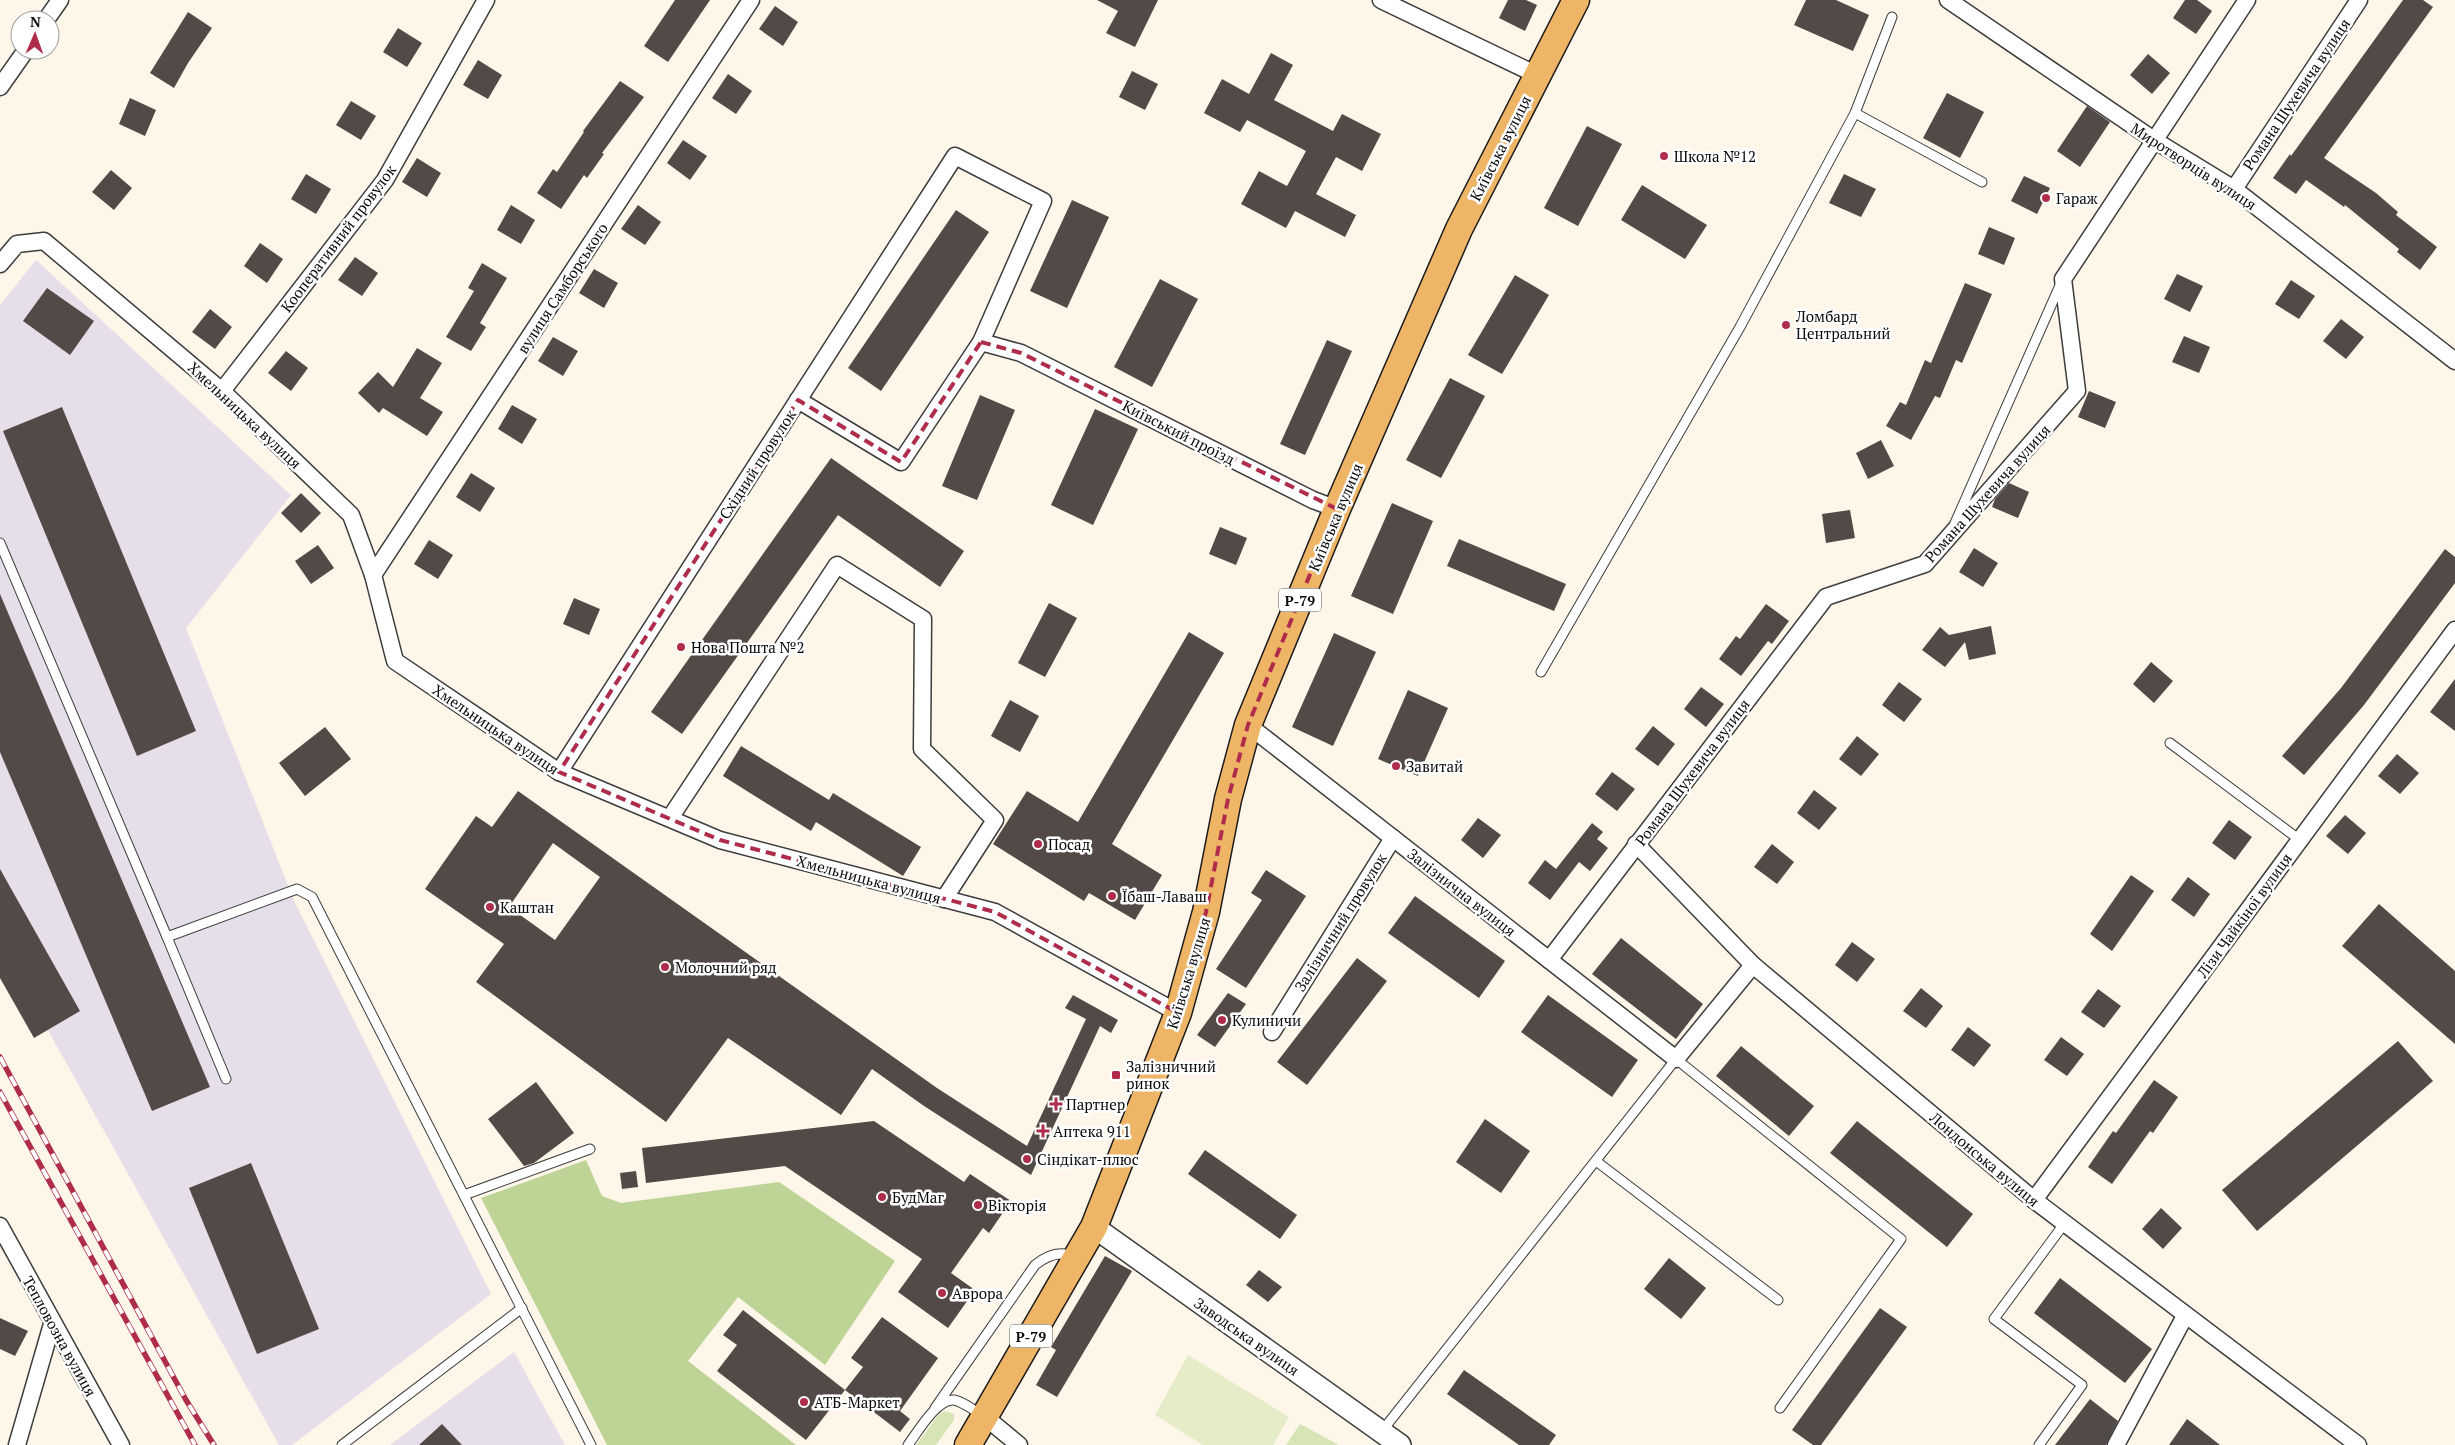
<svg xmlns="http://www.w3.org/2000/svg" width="2455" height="1445" viewBox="0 0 2455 1445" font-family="'PT Serif',serif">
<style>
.industrial{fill:#e6dee9}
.green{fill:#d7e5b6}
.forest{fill:#bdd496}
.pitch{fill:#e6ecc7}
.building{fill:#524a47;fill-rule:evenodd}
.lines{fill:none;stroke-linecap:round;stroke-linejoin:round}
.service-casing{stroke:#3d3d3d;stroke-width:11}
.minor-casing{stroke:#3d3d3d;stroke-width:19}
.tertiary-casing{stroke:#3d3d3d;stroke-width:24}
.primary-casing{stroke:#1b1b1b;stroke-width:29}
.service{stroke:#fff;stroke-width:9}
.minor{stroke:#fff;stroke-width:16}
.tertiary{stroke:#fff;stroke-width:21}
.primary{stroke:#efb567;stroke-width:26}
.rail-casing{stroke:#af2d4b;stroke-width:5.5}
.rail{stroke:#fff;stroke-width:4;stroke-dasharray:11;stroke-linecap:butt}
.marked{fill:none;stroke:#af2d4b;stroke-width:4;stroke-dasharray:10 6;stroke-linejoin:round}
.poi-dot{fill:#af2d4b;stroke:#fff;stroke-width:2}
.labels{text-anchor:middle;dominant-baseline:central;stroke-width:5;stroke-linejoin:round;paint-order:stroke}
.shield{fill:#fff;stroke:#545454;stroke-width:1}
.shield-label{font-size:14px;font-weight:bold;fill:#0a0a0a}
.street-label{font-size:15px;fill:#0a0a0a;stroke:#fff}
.poi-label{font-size:15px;fill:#0a0a0a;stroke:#fff;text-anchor:start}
</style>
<rect width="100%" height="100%" fill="#fef6e9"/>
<!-- industrial -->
<g class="industrial">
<path d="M36,260L291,495L186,628L295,903L491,1294L292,1445H279L0,944V305Z"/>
<path d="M514,1352L565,1445H390Z"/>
</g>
<!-- green -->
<g class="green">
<path d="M945,1411L954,1414V1420L936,1445H916L939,1414Z"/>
<path d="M1300,1424L1339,1445H1286Z"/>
</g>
<!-- forest -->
<path class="forest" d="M586,1160L602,1196L621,1203L779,1182L895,1261L825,1365L738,1297L688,1361L796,1445H607L481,1198Z"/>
<!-- pitch -->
<path class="pitch" d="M1188,1355L1289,1417L1273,1445H1203L1155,1415Z"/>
<!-- building -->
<g class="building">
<path d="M675,0H710L668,62L644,46Z"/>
<path d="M1097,0H1158L1135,47L1106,33L1118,11Z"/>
<path d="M1508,0H1526L1537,5L1525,31L1499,18Z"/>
<path d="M1806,0H1836L1869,15L1853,51L1794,25Z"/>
<path d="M2185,0H2197L2212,11L2196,34L2173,18Z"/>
<path d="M2403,0H2423L2433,7L2324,158L2376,193L2398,212L2396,215L2437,247L2420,270L2397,252L2399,249L2345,205L2344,207L2306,180L2296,194L2273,178L2290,154L2291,156Z"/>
<path d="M775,6L798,22L783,46L759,29Z"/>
<path d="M188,12L212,28L188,63L174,88L150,73Z"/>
<path d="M398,28L422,43L407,67L383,52Z"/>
<path d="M1271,53L1293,65L1274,100L1333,131L1342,114L1381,134L1362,171L1336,157L1316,194L1356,215L1345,237L1295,211L1286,228L1241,204L1259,171L1287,186L1306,151L1247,120L1240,132L1204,113L1222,79L1249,94Z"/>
<path d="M2148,54L2170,73L2152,94L2130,75Z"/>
<path d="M478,60L502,75L488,99L463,85Z"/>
<path d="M1132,71L1158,84L1145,110L1119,97Z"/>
<path d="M728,74L752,91L736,114L712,98Z"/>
<path d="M620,81L644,97L602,153L604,154L587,178L584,175L561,209L537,193L553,169L557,172L584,132L583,131Z"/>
<path d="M1947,93L1984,112L1960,158L1923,138Z"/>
<path d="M130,98L156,110L145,136L119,124Z"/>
<path d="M351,101L376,116L361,140L336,125Z"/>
<path d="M2087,106L2110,122L2080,167L2057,151Z"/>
<path d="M1587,126L1622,144L1578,226L1544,208Z"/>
<path d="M683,140L707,156L690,180L667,163Z"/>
<path d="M417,158L441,173L427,197L402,182Z"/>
<path d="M111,170L132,188L114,210L92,192Z"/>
<path d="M306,174L331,189L316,214L291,199Z"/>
<path d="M1844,174L1876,189L1861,217L1829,203Z"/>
<path d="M2024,176L2050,188L2037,214L2011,201Z"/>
<path d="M1642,185L1707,225L1685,259L1621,220Z"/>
<path d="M1072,200L1109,217L1067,308L1030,291Z"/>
<path d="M511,205L535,220L521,244L497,230Z"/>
<path d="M638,205L661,222L645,245L621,229Z"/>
<path d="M956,210L989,232L881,391L848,368Z"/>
<path d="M1989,227L2015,238L2004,265L1978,254Z"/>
<path d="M260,243L283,259L267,283L244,266Z"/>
<path d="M355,257L378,273L362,296L338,280Z"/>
<path d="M482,263L507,278L480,323L486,327L471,351L446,337L474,291L468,288Z"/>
<path d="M594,269L618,283L604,308L579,293Z"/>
<path d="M2177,274L2203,286L2190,312L2164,299Z"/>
<path d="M1515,275L1549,295L1502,374L1468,355Z"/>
<path d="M1160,279L1198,299L1152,387L1114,367Z"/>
<path d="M2291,280L2315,296L2299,319L2275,304Z"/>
<path d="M1965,283L1992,294L1962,363L1956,360L1940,398L1935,396L1911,440L1886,426L1900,402L1906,405L1925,360L1931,363Z"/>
<path d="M47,288L94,321L70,355L23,321Z"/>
<path d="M210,309L232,327L215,349L192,332Z"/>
<path d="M2341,319L2364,337L2346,359L2323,341Z"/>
<path d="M2184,336L2210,347L2199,373L2172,362Z"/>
<path d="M553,337L578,351L563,376L538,361Z"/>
<path d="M1327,340L1352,351L1305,455L1280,444Z"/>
<path d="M417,348L442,363L420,398L443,412L427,436L383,408L379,413L358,393L378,372L393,387Z"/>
<path d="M286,351L308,368L291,391L268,373Z"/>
<path d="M1450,378L1485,396L1441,478L1406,460Z"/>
<path d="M2089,391L2116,402L2105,428L2078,417Z"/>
<path d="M980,395L1015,410L977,500L942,486Z"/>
<path d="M512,405L537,419L522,444L498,429Z"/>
<path d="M62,407L196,731L137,756L3,431Z"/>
<path d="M1095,409L1138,429L1093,525L1051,505Z"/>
<path d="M1881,440L1894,466L1868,479L1856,453Z"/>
<path d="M831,458L964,551L940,587L838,515L682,734L651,712Z"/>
<path d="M471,473L495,488L480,512L456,497Z"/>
<path d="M2009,483L2029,492L2018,518L1992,507L1995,499Z"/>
<path d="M301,493L321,513L301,533L281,513Z"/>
<path d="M1392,503L1433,521L1393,614L1351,596Z"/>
<path d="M1850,510L1855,538L1826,543L1822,514Z"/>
<path d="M1220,527L1247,538L1236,565L1209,554Z"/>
<path d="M1459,539L1566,584L1554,611L1447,566Z"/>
<path d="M429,540L453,555L438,579L414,564Z"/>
<path d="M318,545L334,568L311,584L295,561Z"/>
<path d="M1974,548L1998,563L1983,587L1959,572Z"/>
<path d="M2445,549L2455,557V583L2364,705L2304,775L2282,756L2341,688Z"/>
<path d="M0,594L210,1087L152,1111L0,752Z"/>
<path d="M574,598L600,609L589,635L563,624Z"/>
<path d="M1049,603L1077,618L1045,677L1018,663Z"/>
<path d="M1766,604L1789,621L1772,644L1768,641L1741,676L1719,659L1736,636L1740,639Z"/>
<path d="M1991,626L1996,654L1969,660L1965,642L1945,667L1922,650L1940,627L1949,635Z"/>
<path d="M1189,632L1224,653L1112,844L1162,875L1135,920L1089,893L1084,901L993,844L1027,791L1078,822Z"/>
<path d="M1334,633L1376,652L1333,746L1292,727Z"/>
<path d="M2151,662L2173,681L2154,703L2133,684Z"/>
<path d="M2455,679V731L2430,712Z"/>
<path d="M1899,682L1922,699L1904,722L1882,705Z"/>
<path d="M1701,687L1724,704L1706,727L1684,709Z"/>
<path d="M1408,690L1448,708L1418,776L1378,759Z"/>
<path d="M1010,700L1039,716L1020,752L991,736Z"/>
<path d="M1653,726L1675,744L1658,766L1635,749Z"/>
<path d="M325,727L351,759L305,796L279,763Z"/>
<path d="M1857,736L1879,754L1861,776L1839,759Z"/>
<path d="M741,746L829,800L833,793L921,847L903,876L816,822L811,831L723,776Z"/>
<path d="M2397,754L2419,773L2400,794L2378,776Z"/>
<path d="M1612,772L1635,789L1617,811L1595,794Z"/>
<path d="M1814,790L1837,808L1819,830L1797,813Z"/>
<path d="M518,791L937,1088L1027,1146L1086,1019L1065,1008L1073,995L1118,1020L1111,1033L1100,1026L1031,1175L924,1106L872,1069L841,1115L728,1038L666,1122L476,982L504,944L425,889L476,816L492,827ZM553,843L600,877L555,940L509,907Z"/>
<path d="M2345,815L2366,833L2348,854L2326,836Z"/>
<path d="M1478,818L1501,835L1483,858L1461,840Z"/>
<path d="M2229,820L2252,837L2235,860L2212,843Z"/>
<path d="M1592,823L1603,832L1597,839L1608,848L1590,871L1579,862L1550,900L1528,883L1545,860L1556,869Z"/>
<path d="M1772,844L1794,862L1777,884L1754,867Z"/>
<path d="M0,869L80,1011L34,1038L0,978Z"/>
<path d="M1266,870L1306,896L1246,988L1216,969L1262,900L1251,893Z"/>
<path d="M2131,875L2154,891L2112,951L2090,934Z"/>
<path d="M2188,877L2210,894L2194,917L2171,900Z"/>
<path d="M1415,896L1505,961L1479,998L1388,933Z"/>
<path d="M2379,904L2455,971V1044L2342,946Z"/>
<path d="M1621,938L1703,1004L1676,1039L1592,974Z"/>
<path d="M1852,942L1875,959L1857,982L1835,965Z"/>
<path d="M1357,958L1387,981L1307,1085L1277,1062Z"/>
<path d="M1921,988L1943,1006L1926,1028L1903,1011Z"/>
<path d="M2098,989L2121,1006L2104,1028L2081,1012Z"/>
<path d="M1228,993L1246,1004L1215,1047L1197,1035Z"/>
<path d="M1548,995L1638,1060L1612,1097L1521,1032Z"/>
<path d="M1968,1027L1991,1045L1974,1067L1951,1050Z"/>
<path d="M2061,1037L2084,1054L2067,1076L2044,1060Z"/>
<path d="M2398,1041L2433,1081L2257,1231L2222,1190Z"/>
<path d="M1741,1046L1814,1106L1789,1136L1716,1076Z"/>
<path d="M2154,1080L2178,1097L2153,1133L2150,1131L2112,1184L2088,1167L2113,1131L2116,1133Z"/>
<path d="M536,1082L574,1133L534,1163L524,1166L488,1119Z"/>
<path d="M1485,1119L1530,1151L1501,1193L1456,1162Z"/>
<path d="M874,1121L964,1182L970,1174L1011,1201L989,1233L983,1228L951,1273L975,1290L948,1328L898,1292L922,1259L785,1166L646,1183L642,1148Z"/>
<path d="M1857,1121L1973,1214L1947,1247L1830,1153Z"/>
<path d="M1205,1150L1297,1215L1280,1239L1188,1174Z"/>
<path d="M251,1163L319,1329L257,1354L189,1188Z"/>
<path d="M636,1171L638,1187L622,1189L620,1173Z"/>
<path d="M2161,1208L2182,1228L2163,1249L2142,1229Z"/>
<path d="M1105,1256L1132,1271L1057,1397L1036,1385L1056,1350L1051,1347Z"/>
<path d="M1669,1258L1706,1288L1681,1319L1644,1289Z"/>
<path d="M1259,1270L1282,1287L1268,1302L1246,1285Z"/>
<path d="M2060,1278L2152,1349L2125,1383L2034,1313Z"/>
<path d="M1880,1308L1907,1327L1821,1445H1813L1792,1430Z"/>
<path d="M743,1310L845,1390L806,1440L717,1371L737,1345L723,1335Z"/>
<path d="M882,1317L938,1358L900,1411L910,1419L900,1432L845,1390L863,1367L851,1358Z"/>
<path d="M0,1318L28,1331L15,1356L0,1349Z"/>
<path d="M1464,1370L1556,1435L1549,1445H1519L1447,1394Z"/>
<path d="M2090,1399L2118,1421L2106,1445H2055Z"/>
<path d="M2187,1419L2220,1445H2169Z"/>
<path d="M442,1424L462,1445H419Z"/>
</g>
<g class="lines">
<!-- service casing -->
<g class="service-casing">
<g id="service">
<path d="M1855,113L1982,182"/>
<path d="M1955,523L2061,283"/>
<path d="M0,543L167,937L297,889L312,897L591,1445"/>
<path d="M1541,672L1740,327L1855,113L1892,17"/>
<path d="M2170,743L2300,840"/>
<path d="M167,937L226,1079"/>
<path d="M1596,1161L1778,1300"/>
<path d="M464,1195L590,1149"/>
<path d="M935,1408L1035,1265C1046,1256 1060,1250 1074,1257"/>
<path d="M1382,1431L1676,1059L1901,1239L1780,1408"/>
<path d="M342,1445L522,1308"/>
<path d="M908,1445C917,1433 937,1398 954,1400C964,1402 973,1410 982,1415"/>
<path d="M2039,1445L2082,1385L1994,1319L2064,1224"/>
</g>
</g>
<!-- minor casing -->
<g class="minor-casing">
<g id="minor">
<path d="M1381,0L1537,75"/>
<path d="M1948,0L2154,140L2234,189L2455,361"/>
<path d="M46,20L60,0"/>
<path d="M0,87L26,50"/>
<path d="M2234,189L2359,0"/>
<path d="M0,264L17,244L44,241L222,391L351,515L373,575L395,661L559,772L720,840L995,912L1178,1013"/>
<path d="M222,391L385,180L486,0"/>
<path d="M798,400L901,462L981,342L1021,353L1313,500L1337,509"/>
<path d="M373,575L751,0"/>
<path d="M1248,725L1676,1059L1753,965"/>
<path d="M559,772L955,156L1043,201L981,342"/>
<path d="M670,818L837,565L923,619L922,749L995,820L944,899"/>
<path d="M1636,844L1753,965L2034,1200L2358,1445"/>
<path d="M1549,960L1826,597L1925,564L2077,391L2063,279L2247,0"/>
<path d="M1272,1032L1393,838"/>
<path d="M2034,1200L2455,630"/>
<path d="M0,1226L121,1445"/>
<path d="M984,1416L1019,1445"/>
<path d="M17,1445L52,1324"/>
<path d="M2116,1445L2185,1316"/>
</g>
</g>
<!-- tertiary casing -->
<g class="tertiary-casing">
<path id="tertiary" d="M1094,1227L1400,1445"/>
</g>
<!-- primary casing -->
<g class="primary-casing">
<path id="primary" d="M968,1445L1094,1227L1178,1013L1206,912L1228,799L1248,725L1337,509L1459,229L1576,0"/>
</g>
<!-- service -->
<use href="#service" class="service"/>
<!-- minor -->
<use href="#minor" class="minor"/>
<!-- tertiary -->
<use href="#tertiary" class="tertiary"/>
<!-- primary -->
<use href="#primary" class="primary"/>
<!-- rail casing -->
<g class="rail-casing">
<g id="rail">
<path d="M0,1057L186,1400L214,1445"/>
<path d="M0,1092L195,1445"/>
</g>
</g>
<!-- rail -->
<use href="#rail" class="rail"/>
</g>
<!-- marked area -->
<path class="marked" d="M981,342L1021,353L1337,509L1248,725L1228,799L1206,912L1178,1013L995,912L720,840L559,772L798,400L901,462Z"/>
<!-- markers -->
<g class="poi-dot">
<circle cx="1664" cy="156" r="5"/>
<circle cx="2046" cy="198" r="5"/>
<circle cx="1786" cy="325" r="5"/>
<circle cx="681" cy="647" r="5"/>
<circle cx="1396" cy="766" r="5"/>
<circle cx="1038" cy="844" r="5"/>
<circle cx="1112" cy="896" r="5"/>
<circle cx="490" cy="907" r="5"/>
<circle cx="665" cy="967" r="5"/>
<circle cx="1222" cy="1020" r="5"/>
<rect x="1111" y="1070" width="10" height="10" rx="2.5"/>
<path d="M1053.5 1096.5h5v5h5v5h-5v5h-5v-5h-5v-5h5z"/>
<path d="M1040.5 1123.5h5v5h5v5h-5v5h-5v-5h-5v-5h5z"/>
<circle cx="1027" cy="1159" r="5"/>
<circle cx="882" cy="1197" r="5"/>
<circle cx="978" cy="1205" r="5"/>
<circle cx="942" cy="1293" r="5"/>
<circle cx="804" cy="1402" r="5"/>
</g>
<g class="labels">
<!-- shield labels -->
<g class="shield">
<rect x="1279" y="588.5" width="42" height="23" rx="4"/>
<rect x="1010" y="1324.5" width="42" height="23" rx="4"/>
</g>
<g class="shield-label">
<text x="1300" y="600">Р-79</text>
<text x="1031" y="1336">Р-79</text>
</g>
<!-- street labels -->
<g class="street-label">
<text transform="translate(2296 94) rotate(-56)">Романа Шухевича вулиця</text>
<text transform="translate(1500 148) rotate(-63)">Київська вулиця</text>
<text transform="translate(2194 166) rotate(33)">Миротворців вулиця</text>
<text transform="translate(338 238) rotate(-53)">Кооперативний провулок</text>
<text transform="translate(562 288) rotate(-57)">вулиця Самборського</text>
<text transform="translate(245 415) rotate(43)">Хмельницька вулиця</text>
<text transform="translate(1179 432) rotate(27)">Київський проїзд</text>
<text transform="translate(757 464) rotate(-57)">Східний провулок</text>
<text transform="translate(1987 493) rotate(-48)">Романа Шухевича вулиця</text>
<text transform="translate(1335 517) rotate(-67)">Київська вулиця</text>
<text transform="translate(496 729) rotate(34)">Хмельницька вулиця</text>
<text transform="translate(1692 772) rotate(-53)">Романа Шухевича вулиця</text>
<text transform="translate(869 879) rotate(15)">Хмельницька вулиця</text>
<text transform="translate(1462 892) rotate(38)">Залізнична вулиця</text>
<text transform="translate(2244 915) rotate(-54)">Лізи Чайкіної вулиця</text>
<text transform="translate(1340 922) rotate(-58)">Залізничний провулок</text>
<text transform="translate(1188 973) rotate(-73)">Київська вулиця</text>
<text transform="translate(1985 1159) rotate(40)">Лондонська вулиця</text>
<text transform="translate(60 1336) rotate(61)">Тепловозна вулиця</text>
<text transform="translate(1247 1336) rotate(35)">Заводська вулиця</text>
</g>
<!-- poi labels -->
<g class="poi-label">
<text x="1674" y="156">Школа №12</text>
<text x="2056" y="198">Гараж</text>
<text x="1796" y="316">Ломбард<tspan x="1796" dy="17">Центральний</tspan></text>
<text x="691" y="647">Нова Пошта №2</text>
<text x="1406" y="766">Завитай</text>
<text x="1048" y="844">Посад</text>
<text x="1122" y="896">Їбаш-Лаваш</text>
<text x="500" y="907">Каштан</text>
<text x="675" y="967">Молочний ряд</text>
<text x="1232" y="1020">Кулиничи</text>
<text x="1126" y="1066">Залізничний<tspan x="1126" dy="17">ринок</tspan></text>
<text x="1066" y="1104">Партнер</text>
<text x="1053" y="1131">Аптека 911</text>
<text x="1037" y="1159">Сіндікат-плюс</text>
<text x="892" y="1197">БудМаг</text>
<text x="988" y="1205">Вікторія</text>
<text x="952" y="1293">Аврора</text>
<text x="814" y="1402">АТБ-Маркет</text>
</g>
</g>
<!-- north arrow -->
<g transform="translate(35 35) rotate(2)"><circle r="24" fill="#ffffff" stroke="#9d9d9d"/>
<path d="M0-4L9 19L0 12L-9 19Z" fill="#af2d4b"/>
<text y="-8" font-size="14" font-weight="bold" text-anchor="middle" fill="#0a0a0a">N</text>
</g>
</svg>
